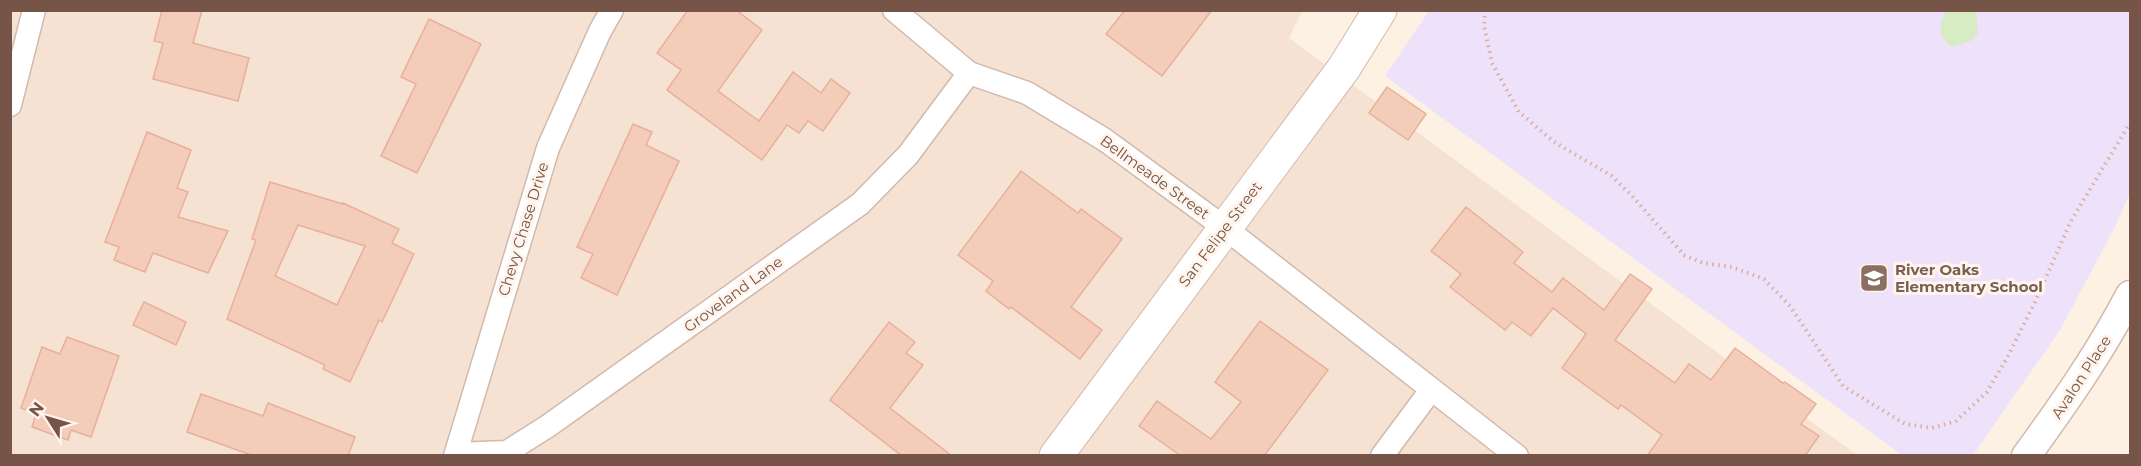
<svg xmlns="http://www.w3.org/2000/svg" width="2141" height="466" viewBox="0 0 2141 466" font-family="Montserrat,sans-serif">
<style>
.residential{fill:#f5e2d2}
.education{fill:#eee1fa}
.green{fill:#d7ecc2}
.building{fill:#f4ccba;stroke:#e8b09a;stroke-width:1.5;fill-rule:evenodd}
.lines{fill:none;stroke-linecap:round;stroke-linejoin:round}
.minor-casing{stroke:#d1b9ac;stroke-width:25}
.tertiary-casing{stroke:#d1b9ac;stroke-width:31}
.secondary-casing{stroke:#d5b9aa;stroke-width:35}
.path{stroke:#d9af9d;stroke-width:4;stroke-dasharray:1.5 4.5;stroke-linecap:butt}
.minor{stroke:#fff;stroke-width:22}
.tertiary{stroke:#fff;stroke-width:28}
.secondary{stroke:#fff;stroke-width:33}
.labels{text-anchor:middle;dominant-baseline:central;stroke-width:6;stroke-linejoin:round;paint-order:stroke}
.street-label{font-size:15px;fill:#775448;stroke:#fff5ec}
.education-label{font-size:15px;font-weight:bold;fill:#785e54;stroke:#fff5ec;text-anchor:start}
</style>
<rect width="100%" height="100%" fill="#fdf1e4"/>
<!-- residential -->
<path class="residential" d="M10,11H1302L1289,38L1857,455H11Z"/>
<!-- education -->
<path class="education" d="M1429,11H2130V193L2115,227L2060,330L1973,455H1902L1385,76Z"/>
<!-- green -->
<path class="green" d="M1946,11H1976L1978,33L1973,40L1953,47C1936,35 1939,28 1946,11Z"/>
<!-- building -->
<g class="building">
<path d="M162,10H202L193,43L249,58L238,101L153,79L163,43L154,41Z"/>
<path d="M688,10H736L762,30L718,91L759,121L793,72L821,93L831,79L850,93L823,131L808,121L799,133L787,125L762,160L667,90L681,70L657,53Z"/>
<path d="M1125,10H1212L1162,76L1106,34Z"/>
<path d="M429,19L481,44L417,173L381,156L416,84L401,77Z"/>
<path d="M1387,87L1426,114L1408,140L1369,113Z"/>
<path d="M633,124L652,132L646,145L679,161L617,295L581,278L593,254L577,247Z"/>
<path d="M147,132L191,150L177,188L188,192L178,217L228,231L208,273L153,253L145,272L114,260L119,247L105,242Z"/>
<path d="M1021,171L1078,213L1081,209L1122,239L1071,307L1102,330L1080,359L1011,307L1009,309L986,291L993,281L958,255Z"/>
<path d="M270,182L343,204V203L399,229L392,243L414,254L382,322L379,320L350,382L323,369L325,365L227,319L256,240L252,239ZM298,225L365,246L337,305L275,276Z"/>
<path d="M1466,207L1523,252L1514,263L1552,292L1563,278L1604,310L1630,274L1652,289L1615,340L1675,383L1689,364L1711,380L1735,348L1783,383L1785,382L1816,404L1801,424L1819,436L1805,456H1647L1662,435L1621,405L1618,409L1562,368L1586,334L1553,308L1531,336L1512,322L1505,330L1450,287L1461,274L1431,251Z"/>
<path d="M144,302L186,322L176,345L133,325Z"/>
<path d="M1260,321L1328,370L1264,456H1181L1139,426L1157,401L1211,439L1241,402L1215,382Z"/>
<path d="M889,322L915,342L906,353L923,365L890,408L952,456H902L830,400Z"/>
<path d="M67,337L119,356L91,437L71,430L68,440L32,427L36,414L21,408L42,347L60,354Z"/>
<path d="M201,394L263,416L268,403L355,437L348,456H254L187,432Z"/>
</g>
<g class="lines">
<!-- minor casing -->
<g class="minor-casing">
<g id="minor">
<path d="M894,10L969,73L1027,93L1105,140L1225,228L1517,456"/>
<path d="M10,105L34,10"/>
<path d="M456,454L507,452L548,426L860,204L908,155L969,73"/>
<path d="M455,456L548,148L600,31L612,10"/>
<path d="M1382,456L1431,390"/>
</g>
</g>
<!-- tertiary casing -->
<g class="tertiary-casing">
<path id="tertiary" d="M2026,456C2064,404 2101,351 2130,295"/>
</g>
<!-- secondary casing -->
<g class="secondary-casing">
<path id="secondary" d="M1056,456L1344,68L1380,10"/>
</g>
<!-- path -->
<path class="path" d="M1485,10L1484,26L1492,63L1519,112L1554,142L1612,176L1632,196L1684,255L1703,263L1732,267L1764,279L1790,306L1843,386L1905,424L1932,428L1956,421L1987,392L2007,358L2035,302L2071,221L2130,123"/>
<!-- minor -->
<use href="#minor" class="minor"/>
<!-- tertiary -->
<use href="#tertiary" class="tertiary"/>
<!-- secondary -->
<use href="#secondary" class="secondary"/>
</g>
<!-- icons -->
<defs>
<g id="school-square" transform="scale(1.5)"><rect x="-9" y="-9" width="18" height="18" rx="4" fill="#8d6e63" stroke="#fff5ec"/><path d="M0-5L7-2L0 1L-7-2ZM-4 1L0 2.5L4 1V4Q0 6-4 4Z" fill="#fff"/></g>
</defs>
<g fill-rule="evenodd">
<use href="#school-square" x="1874" y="278"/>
</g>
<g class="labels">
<!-- street labels -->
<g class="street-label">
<text transform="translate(1155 177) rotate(36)">Bellmeade Street</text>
<text transform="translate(523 229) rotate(-73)">Chevy Chase Drive</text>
<text transform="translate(1220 234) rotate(-53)">San Felipe Street</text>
<text transform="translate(733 294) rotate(-36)">Groveland Lane</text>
<text transform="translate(2081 377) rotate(-57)">Avalon Place</text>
</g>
<!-- education labels -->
<g class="education-label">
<text x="1895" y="269">River Oaks<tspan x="1895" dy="17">Elementary School</tspan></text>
</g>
</g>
<!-- border -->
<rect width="2141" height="466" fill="none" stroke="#775448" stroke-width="24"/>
<!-- north arrow -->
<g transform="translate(48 418) rotate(307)" stroke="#fff5ec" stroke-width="4.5" paint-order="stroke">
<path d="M0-4.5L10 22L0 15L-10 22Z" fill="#775448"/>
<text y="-9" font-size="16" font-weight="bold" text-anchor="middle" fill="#775448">N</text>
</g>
</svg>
